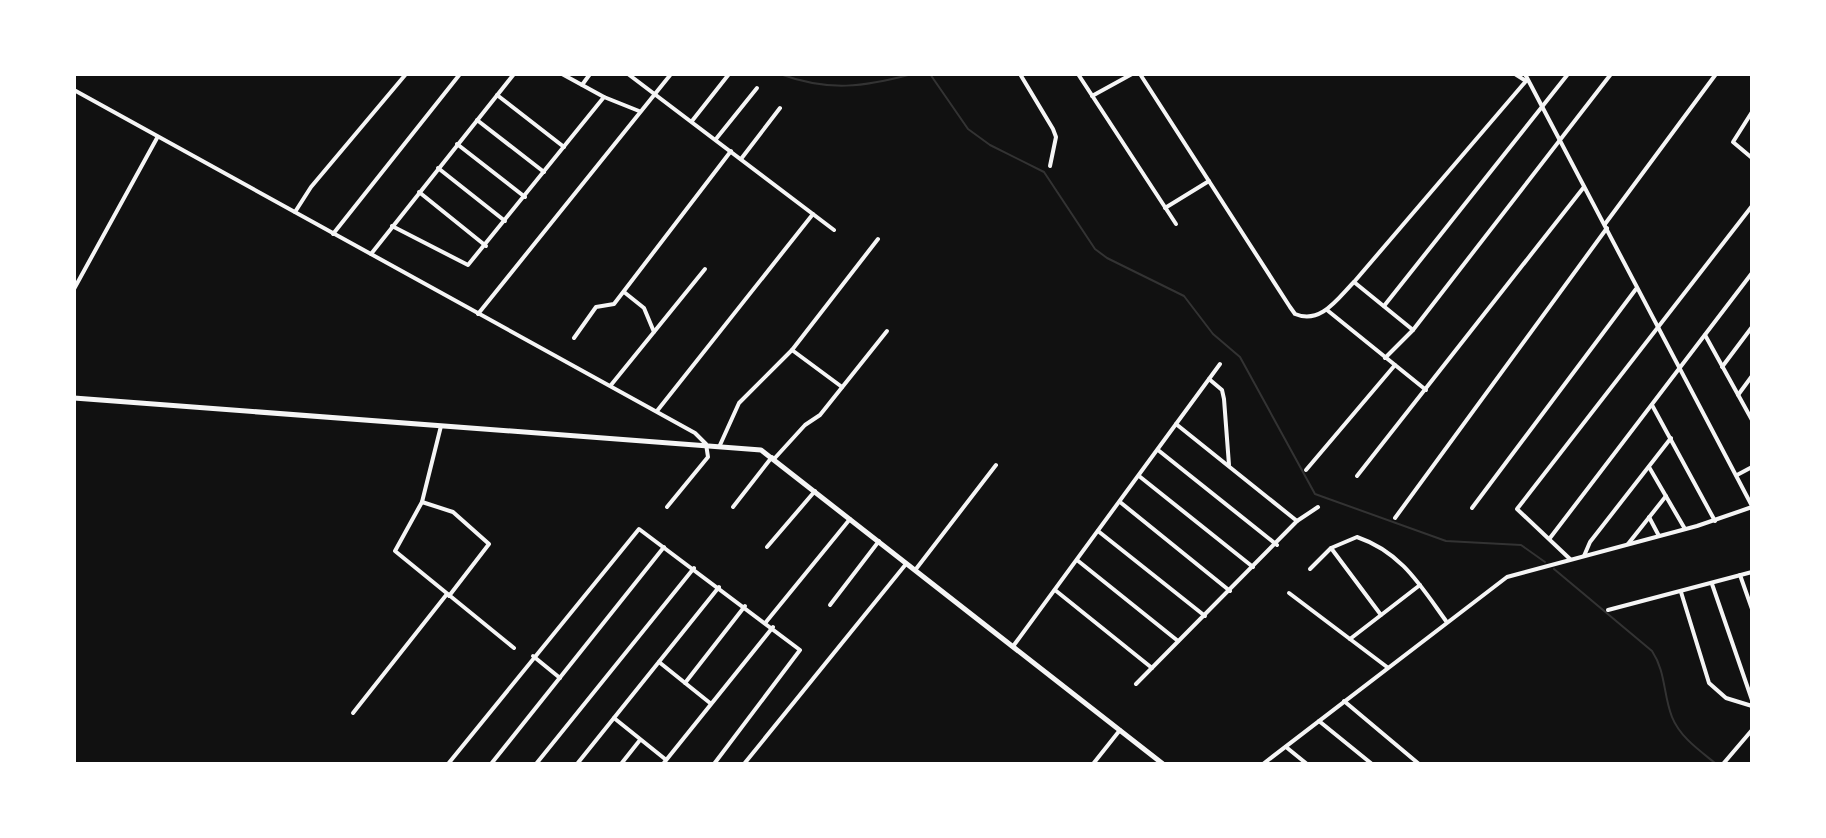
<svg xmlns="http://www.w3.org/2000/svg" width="1826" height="838" viewBox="0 0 1826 838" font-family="Overpass,sans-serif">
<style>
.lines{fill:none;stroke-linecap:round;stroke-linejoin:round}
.stream{stroke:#333;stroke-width:2}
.minor{stroke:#f5f5f5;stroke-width:4}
.tertiary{stroke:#f5f5f5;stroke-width:4}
.secondary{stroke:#f5f5f5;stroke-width:5}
</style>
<rect width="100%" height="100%" fill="#111"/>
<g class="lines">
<!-- stream -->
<g class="stream">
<path d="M780,74C829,92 864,87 912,74"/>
<path d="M930,74L968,129L990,145L1044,172L1095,249L1107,258L1184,296L1213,334L1240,357L1315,494L1446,541L1521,545L1545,562"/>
<path d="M1554,569L1652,651C1666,672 1663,694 1672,717C1680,737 1699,750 1715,763"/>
</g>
<!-- minor -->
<g class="minor">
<path d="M562,74L604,97L639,111"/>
<path d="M628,74L834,230"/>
<path d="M1020,74L1053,129L1056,137L1050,166"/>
<path d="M1078,74L1176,224"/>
<path d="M1140,74L1290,307L1295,314C1321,325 1338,298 1354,282L1526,81"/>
<path d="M582,85L590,74"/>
<path d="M74,90L695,433L706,444L708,457L667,507"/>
<path d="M497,95L564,147"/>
<path d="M1092,96L1132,74"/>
<path d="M1752,112L1733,142L1752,158"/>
<path d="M477,120L544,172"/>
<path d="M692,121L729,74"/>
<path d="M716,139L757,88"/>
<path d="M457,144L525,197"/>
<path d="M741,159L780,108"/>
<path d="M438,168L505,221"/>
<path d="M419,192L486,246"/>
<path d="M1165,208L1209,181"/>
<path d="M295,212L311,187L406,74"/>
<path d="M1605,224L1716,74"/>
<path d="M392,226L468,265L604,97"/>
<path d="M333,234L460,74"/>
<path d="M371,254L514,74"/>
<path d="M1354,282L1413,330"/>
<path d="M74,289L157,138"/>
<path d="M624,292L644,308L654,332"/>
<path d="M1384,306L1568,74"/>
<path d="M1327,310L1426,390"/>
<path d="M478,314L671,74"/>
<path d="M1705,335L1752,420"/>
<path d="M574,338L596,307L614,304L731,151"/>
<path d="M792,350L842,387"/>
<path d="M1385,358L1413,330L1611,74"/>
<path d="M1722,367L1752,327"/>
<path d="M1209,379L1222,390L1224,399L1229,465"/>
<path d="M611,385L705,269"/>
<path d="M1738,395L1752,376"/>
<path d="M1652,405L1715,521"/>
<path d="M657,411L813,214"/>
<path d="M1176,424L1297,521"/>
<path d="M441,426L422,502L395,551L514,648"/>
<path d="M720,445L739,403L792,350L878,239"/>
<path d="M1158,450L1277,545"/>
<path d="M774,459L805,425L820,415L887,331"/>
<path d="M1649,467L1685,529"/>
<path d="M1306,470L1395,365"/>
<path d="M1737,475L1752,467"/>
<path d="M1139,476L1253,567"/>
<path d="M1357,476L1584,187"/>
<path d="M422,502L453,512L489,544L449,596"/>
<path d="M1120,502L1230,591"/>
<path d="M733,507L772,457"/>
<path d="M1472,508L1636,289"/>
<path d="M1649,517L1659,536"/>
<path d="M1395,518L1607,228"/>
<path d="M1098,531L1205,616"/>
<path d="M1550,538L1752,273"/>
<path d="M1628,544L1666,496"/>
<path d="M767,547L815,491"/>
<path d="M1331,548L1381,615"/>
<path d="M1584,556L1590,542L1671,438"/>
<path d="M1570,559L1517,509L1752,206"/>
<path d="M1077,560L1178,641"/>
<path d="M916,569L996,465"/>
<path d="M1310,569L1331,548L1357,537C1401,552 1420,585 1446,621"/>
<path d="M1740,575L1752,609"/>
<path d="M1712,584L1752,700"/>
<path d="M1055,590L1152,668"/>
<path d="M1681,592L1709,683L1726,698L1752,706"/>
<path d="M1289,593L1387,667"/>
<path d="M830,605L879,541"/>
<path d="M1608,610L1752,572"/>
<path d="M766,622L850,519"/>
<path d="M1350,639L1420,585"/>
<path d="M1014,645L1220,364"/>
<path d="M533,656L560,678"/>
<path d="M659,662L710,703"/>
<path d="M685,683L745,606"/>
<path d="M1136,684L1297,521L1318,507"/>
<path d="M1344,701L1419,764"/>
<path d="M353,713L447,594"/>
<path d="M614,718L665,759"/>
<path d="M1319,721L1372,764"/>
<path d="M1286,747L1307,764"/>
<path d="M448,764L639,529L800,650L714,764"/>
<path d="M491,764L664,547"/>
<path d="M536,764L694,568"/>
<path d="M577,764L719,587"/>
<path d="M621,764L640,740"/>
<path d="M663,764L773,627"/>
<path d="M744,764L906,564"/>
<path d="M1723,764L1752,730"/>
</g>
<!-- tertiary -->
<g class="tertiary">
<path d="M1515,74L1526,81"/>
<path d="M1525,74L1752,506"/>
<path d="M1093,764L1120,730"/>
<path d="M1263,764L1507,577L1697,526L1752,507"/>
</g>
<!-- secondary -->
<path class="secondary" d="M74,398L761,450L1163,764"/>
</g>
<!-- border -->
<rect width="1826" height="838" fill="none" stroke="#ffffff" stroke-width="152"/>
</svg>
